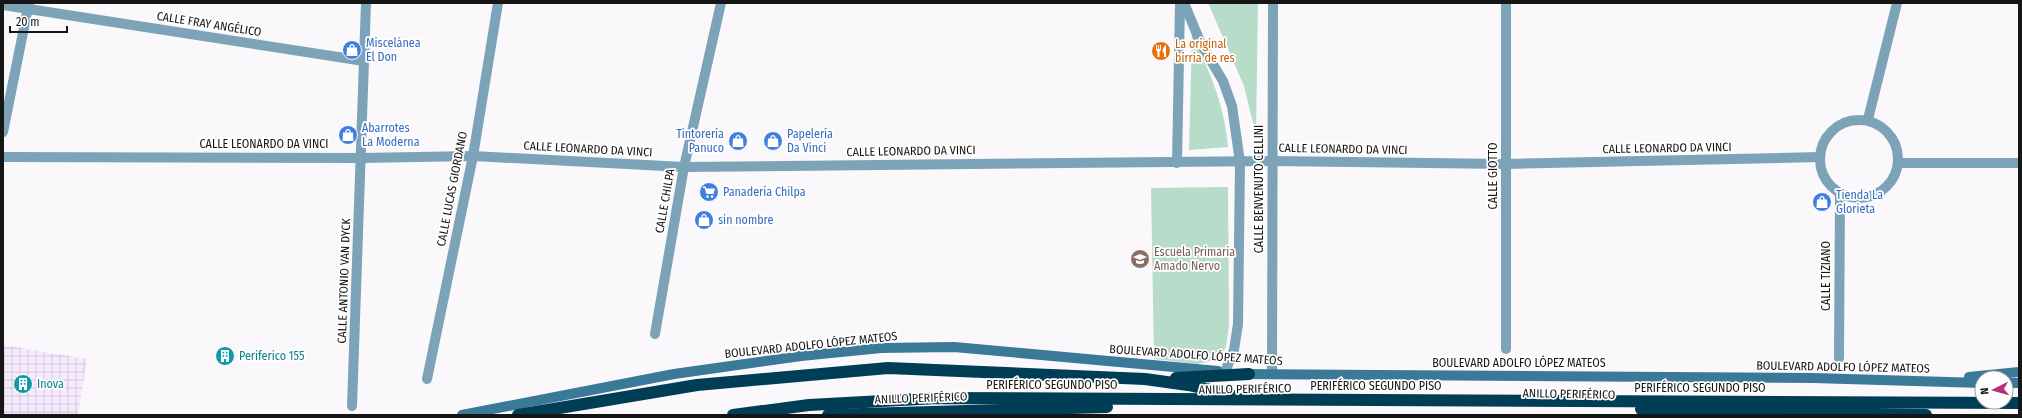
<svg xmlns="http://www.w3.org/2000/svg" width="2022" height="418" viewBox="0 0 2022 418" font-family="'Fira Sans Condensed',sans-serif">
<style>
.industrial{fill:url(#industrial-grid)}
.green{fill:#b7dcc9}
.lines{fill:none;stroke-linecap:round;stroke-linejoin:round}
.minor{stroke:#7ca3b8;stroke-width:10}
.tertiary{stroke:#7ca3b8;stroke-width:10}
.secondary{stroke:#3a7997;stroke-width:10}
.motorway{stroke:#003e56;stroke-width:12}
.labels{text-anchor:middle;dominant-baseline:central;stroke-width:3.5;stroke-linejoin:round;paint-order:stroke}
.street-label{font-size:12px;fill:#171617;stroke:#fff}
.shop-label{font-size:12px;fill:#366cbe;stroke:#fff;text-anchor:start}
.food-label{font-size:12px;fill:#c56008;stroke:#fff;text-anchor:start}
.education-label{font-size:12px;fill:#785e54;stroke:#fff;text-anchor:start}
.culture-label{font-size:12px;fill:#0d838f;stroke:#fff;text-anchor:start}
</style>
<defs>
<pattern id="industrial-grid" width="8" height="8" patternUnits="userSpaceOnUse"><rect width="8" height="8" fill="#f6eafe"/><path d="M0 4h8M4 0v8" fill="none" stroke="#d2c8d9"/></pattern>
</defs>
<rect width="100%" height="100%" fill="#fbf8fb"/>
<!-- industrial -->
<path class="industrial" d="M3,345L87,359L78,415H3Z"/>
<!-- green -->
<g class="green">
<path d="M1208,3H1258L1256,135L1244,86Z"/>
<path d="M1192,33C1210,74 1224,102 1228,147L1189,150Z"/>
<path d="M1228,187L1229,325L1226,347L1219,359L1198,364L1154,359L1151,188Z"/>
</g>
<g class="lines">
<!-- minor -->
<g class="minor">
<path d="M3,5L364,61"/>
<path d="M1868,119L1897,3"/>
<circle cx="1859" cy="159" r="39"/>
<path d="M3,132L29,3"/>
<path d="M3,157L361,158L473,156L684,167L1271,161L1506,164L1820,157"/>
<path d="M1177,163L1180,3"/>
<path d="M1898,163H2019"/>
<path d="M655,334L684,167L721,3"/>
<path d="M1506,349V3"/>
<path d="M1839,358L1840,193"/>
<path d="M427,379L473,156L498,3"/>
<path d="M352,406L366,3"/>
</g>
<!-- tertiary -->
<g class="tertiary">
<path d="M1184,3L1201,44L1223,81L1232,106L1240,162L1238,324L1234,350L1225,372"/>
<path d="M1272,374L1273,3"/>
</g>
<!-- secondary -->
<g class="secondary">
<path d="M1242,374L1813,378L1982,383"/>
<path d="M1969,377L2019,372"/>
<path d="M2006,383H2019"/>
<path d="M462,415L674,374L801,356L881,348L954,347L1218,371"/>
</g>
<!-- motorway -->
<g class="motorway">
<path d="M1176,378L1249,374"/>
<path d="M1641,409L1926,415"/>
<path d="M518,415L697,385L888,368L1145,379L1188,385L1230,394"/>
<path d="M733,415L809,405L938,398L2019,403"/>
<path d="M828,415L1107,407"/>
</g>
</g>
<!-- icons -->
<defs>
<g id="shop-disc" transform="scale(1)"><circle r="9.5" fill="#3f7fe0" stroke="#fff"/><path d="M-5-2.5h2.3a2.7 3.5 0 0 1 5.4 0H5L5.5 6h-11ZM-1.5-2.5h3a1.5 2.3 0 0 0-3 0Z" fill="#fff"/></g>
<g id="restaurant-disc" transform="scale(1)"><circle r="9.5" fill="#e8710a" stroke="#fff"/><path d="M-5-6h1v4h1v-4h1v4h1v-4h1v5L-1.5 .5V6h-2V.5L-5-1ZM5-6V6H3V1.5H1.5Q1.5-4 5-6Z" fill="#fff"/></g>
<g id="supermarket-disc" transform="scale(1)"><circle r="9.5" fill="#3f7fe0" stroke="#fff"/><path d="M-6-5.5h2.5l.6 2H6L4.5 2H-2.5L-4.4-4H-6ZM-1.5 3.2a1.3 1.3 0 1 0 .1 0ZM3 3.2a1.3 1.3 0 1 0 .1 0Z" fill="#fff"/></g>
<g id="school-disc" transform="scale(1)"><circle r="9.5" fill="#8d6e63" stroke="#fff"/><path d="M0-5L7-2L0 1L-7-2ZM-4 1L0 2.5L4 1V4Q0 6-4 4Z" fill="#fff"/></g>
<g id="building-disc" transform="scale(1)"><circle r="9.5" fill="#0f9aa8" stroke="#fff"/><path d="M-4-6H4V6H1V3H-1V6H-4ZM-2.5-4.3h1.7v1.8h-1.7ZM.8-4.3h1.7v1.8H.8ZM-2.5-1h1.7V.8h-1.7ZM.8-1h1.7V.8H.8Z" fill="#fff"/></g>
</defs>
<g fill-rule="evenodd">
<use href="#shop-disc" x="352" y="50"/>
<use href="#restaurant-disc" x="1161" y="51"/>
<use href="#shop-disc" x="348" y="135"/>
<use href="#shop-disc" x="738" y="141"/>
<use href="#shop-disc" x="773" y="141"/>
<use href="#supermarket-disc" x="709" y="192"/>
<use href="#shop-disc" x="1822" y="202"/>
<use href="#shop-disc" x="704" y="220"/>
<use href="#school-disc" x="1140" y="259"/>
<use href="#building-disc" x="225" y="356"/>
<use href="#building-disc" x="23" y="384"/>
</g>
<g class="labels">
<!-- street labels -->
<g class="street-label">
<text transform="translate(209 24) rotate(9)">CALLE FRAY ANGÉLICO</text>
<text x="264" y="144">CALLE LEONARDO DA VINCI</text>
<text transform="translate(1667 148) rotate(-1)">CALLE LEONARDO DA VINCI</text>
<text transform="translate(588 149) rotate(3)">CALLE LEONARDO DA VINCI</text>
<text transform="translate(1343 149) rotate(1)">CALLE LEONARDO DA VINCI</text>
<text transform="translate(911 151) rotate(-1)">CALLE LEONARDO DA VINCI</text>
<text transform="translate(1493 176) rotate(-90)">CALLE GIOTTO</text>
<text transform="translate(452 189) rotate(-79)">CALLE LUCAS GIORDANO</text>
<text transform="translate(1259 189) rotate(-90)">CALLE BENVENUTO CELLINI</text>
<text transform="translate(665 201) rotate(-80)">CALLE CHILPA</text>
<text transform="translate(1826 276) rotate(-90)">CALLE TIZIANO</text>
<text transform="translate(344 281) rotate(-88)">CALLE ANTONIO VAN DYCK</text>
<text transform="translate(811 345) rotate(-6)">BOULEVARD ADOLFO LÓPEZ MATEOS</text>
<text transform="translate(1196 355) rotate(4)">BOULEVARD ADOLFO LÓPEZ MATEOS</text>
<text x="1519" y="363">BOULEVARD ADOLFO LÓPEZ MATEOS</text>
<text transform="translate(1843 367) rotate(1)">BOULEVARD ADOLFO LÓPEZ MATEOS</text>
<text x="1052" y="385">PERIFÉRICO SEGUNDO PISO</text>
<text x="1376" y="386">PERIFÉRICO SEGUNDO PISO</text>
<text x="1700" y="388">PERIFÉRICO SEGUNDO PISO</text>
<text transform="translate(1245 389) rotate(-1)">ANILLO PERIFÉRICO</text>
<text transform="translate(1569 394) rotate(1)">ANILLO PERIFÉRICO</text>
<text transform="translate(921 398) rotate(-2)">ANILLO PERIFÉRICO</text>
</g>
<!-- shop labels -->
<g class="shop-label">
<text x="366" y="43">Miscelánea<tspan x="366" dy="14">El Don</tspan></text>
<text x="362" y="128">Abarrotes<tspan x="362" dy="14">La Moderna</tspan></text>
<text x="724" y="134" text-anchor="end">Tintorería<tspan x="724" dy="14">Panuco</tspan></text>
<text x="787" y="134">Papelería<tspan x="787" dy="14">Da Vinci</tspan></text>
<text x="723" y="192">Panadería Chilpa</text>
<text x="1836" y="195">Tienda La<tspan x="1836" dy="14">Glorieta</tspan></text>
<text x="718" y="220">sin nombre</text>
</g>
<!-- food labels -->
<g class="food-label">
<text x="1175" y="44">La original<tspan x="1175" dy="14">birria de res</tspan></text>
</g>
<!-- education labels -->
<g class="education-label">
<text x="1154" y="252">Escuela Primaria<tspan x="1154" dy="14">Amado Nervo</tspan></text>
</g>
<!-- culture labels -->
<g class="culture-label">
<text x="239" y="356">Periferico 155</text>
<text x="37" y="384">Inova</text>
</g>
</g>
<!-- border -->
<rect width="2022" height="418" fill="none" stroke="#171617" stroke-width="8"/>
<!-- north arrow -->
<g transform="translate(1994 390) rotate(264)"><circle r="19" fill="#ffffff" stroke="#a2a2a2"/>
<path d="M0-3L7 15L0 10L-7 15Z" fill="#b53279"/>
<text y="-6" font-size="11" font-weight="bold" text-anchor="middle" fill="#171617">N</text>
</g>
<!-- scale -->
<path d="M10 26v6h57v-6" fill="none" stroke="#171617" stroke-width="2"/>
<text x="16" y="26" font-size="12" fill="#171617" stroke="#ffffff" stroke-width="3" paint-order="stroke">20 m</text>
</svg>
